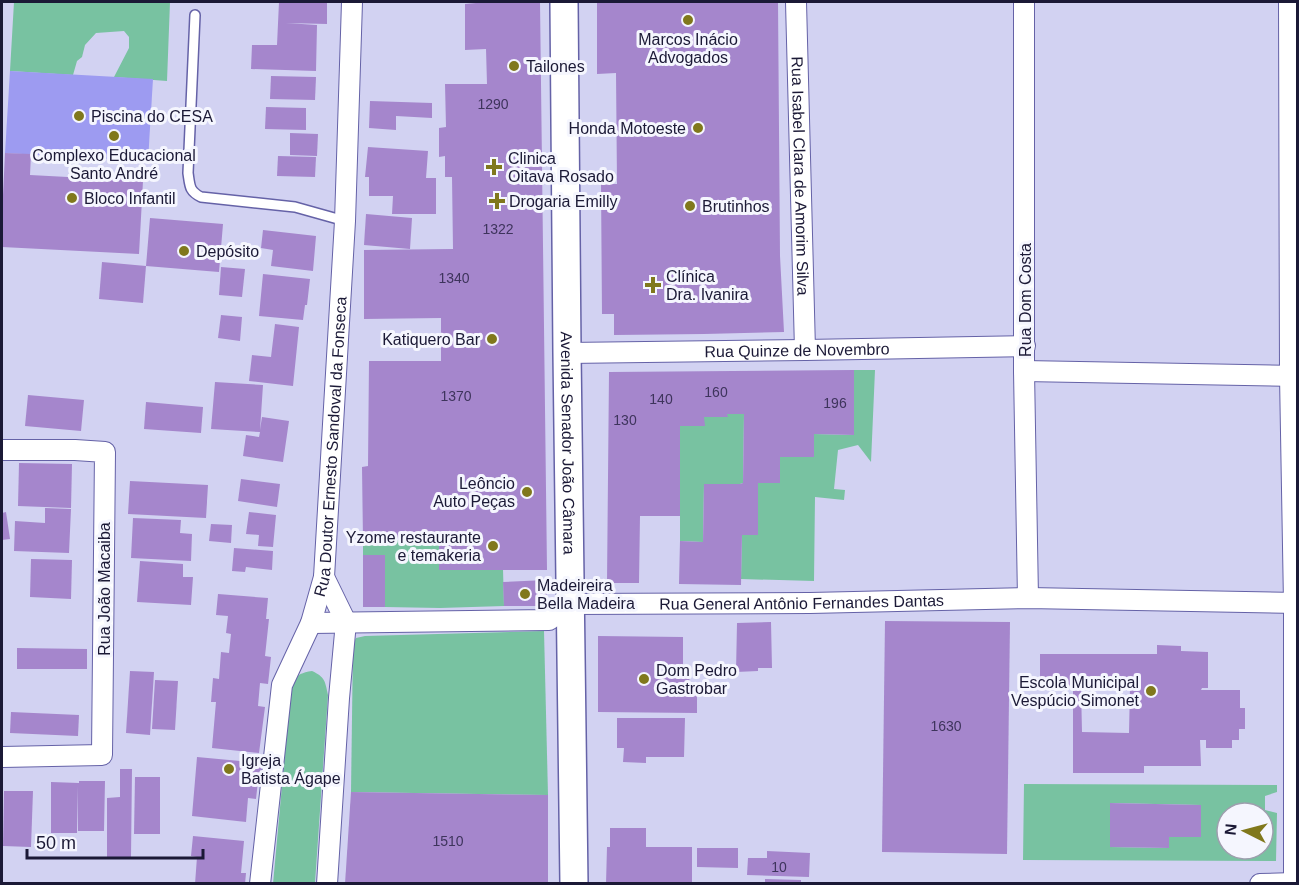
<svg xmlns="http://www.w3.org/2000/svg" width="1299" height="885" viewBox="0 0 1299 885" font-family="Arial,sans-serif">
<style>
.green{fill:#78c2a1;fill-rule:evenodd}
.water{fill:#9d9bf1}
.building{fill:#a586cc;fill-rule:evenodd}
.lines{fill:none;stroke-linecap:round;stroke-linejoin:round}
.service-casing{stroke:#6562a7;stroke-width:12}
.minor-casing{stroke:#6562a7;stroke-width:22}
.secondary-casing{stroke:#6562a7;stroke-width:30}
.service{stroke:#fff;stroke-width:9}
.minor{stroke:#fff;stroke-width:20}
.secondary{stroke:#fff;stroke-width:27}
.poi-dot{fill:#80781c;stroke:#f5f6fe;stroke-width:2}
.labels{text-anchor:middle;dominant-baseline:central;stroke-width:6;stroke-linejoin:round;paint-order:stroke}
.number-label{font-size:14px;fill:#3e345c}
.poi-label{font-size:16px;fill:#1b1936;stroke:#f5f6fe;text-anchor:start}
.street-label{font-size:16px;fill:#1b1936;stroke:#f5f6fe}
</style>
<rect width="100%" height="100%" fill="#d2d2f2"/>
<!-- green -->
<g class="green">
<path d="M14,2H170L167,81L114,77L129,48V37L124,31L96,33L85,45L82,57L77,61L73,75L10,71Z"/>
<path d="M854,370H875L871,462L858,445L838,450L834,489L845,490L844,500L815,497L814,581L741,579L742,535H758V483H780V457H814V434L854,435Z"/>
<path d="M727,414H744L743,483L740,484H704L703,542L680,541V426H704V417H727Z"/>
<path d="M439,539L440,570L503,569L504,606L440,608L385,607V572H363V540Z"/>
<path d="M544,631L548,795L351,792L353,644L356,638L365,636Z"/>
<path d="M312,671C325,677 325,681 328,695L315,883L273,884L290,698C293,681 292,674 312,671Z"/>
<path d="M1024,784L1277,785V792L1265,796V810L1277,813L1276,861L1023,860ZM1110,803L1201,805V837H1169V848L1110,847ZM1227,813H1263V849H1227Z"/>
</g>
<!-- water -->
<path class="water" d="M10,71L153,79L148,161L5,153Z"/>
<!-- building -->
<g class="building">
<path d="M279,2H327V24L286,23L317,25L316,71L251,69L252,45H277Z"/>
<path d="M476,2H540L547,570H439V539L363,540L362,467L368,466L369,361H441V318L364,319V250L453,249L452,177H445V156L439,157V128L446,127L445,84H487L486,49L465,50V4L476,3Z"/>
<path d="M597,2H778L780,256L784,332L704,334L614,335V314H602L601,184H617L616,73L597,74Z"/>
<path d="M271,76L316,77L315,100L270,99Z"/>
<path d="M370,101L432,103V118L396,116V130L369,128Z"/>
<path d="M266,107L306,108V130L265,129Z"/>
<path d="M290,133L318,134L317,156L290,155Z"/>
<path d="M368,147L428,151L426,178H436V214H392L393,196H369V177H365Z"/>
<path d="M5,153L31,154L30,175L143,181L139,254L2,247V216Z"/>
<path d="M278,156L316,157L315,177L277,176Z"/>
<path d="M366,214L412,218L410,249L364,245Z"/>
<path d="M150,218L223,224L219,272L146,266Z"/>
<path d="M263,230L316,236L313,271L271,266L273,250L261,248Z"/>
<path d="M102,262L146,266L143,303L99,299Z"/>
<path d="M221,267L245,269L242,297L219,295Z"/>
<path d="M263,274L310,279L307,305H305L303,320L259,316Z"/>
<path d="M221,315L242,317L240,341L218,338Z"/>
<path d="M275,324L299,327L293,386L249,381L252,355L271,357Z"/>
<path d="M854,370V435L814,434V457H780V483H758V535H742L741,585L679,584L680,541L703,542L704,484H740L743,483L744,414H727L728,417H704L705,426H680V516H640L639,583H607L609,372Z"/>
<path d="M215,382L263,385L260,430L262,417L289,421L283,462L243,456L246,435L259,437L260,432L211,429Z"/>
<path d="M28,395L84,400L81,431L25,426Z"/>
<path d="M146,402L203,407L201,433L144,429Z"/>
<path d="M19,463L72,464L71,508L18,506Z"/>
<path d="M241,479L280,484L277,507L238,501Z"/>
<path d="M130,481L208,485L206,518L128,514Z"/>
<path d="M45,508L71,509L69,553L14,551L15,521L45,523Z"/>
<path d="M6,512L10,539L2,540V513Z"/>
<path d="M249,512L276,515L273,547L258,546L259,535L246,534Z"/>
<path d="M133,518L181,520L180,533L192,534L191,561L131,558Z"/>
<path d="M211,524L232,525L231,543L209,541Z"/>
<path d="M234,548L273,551L272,570L246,567L245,572L232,571Z"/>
<rect x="363" y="555" width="22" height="52"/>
<path d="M31,559L72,560L71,599L30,597Z"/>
<path d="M140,561L183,564V577H193L191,605L137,602Z"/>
<path d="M546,580L547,606H504L503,582Z"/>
<path d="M218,594L268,598L266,619H269L265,656L271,657L268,684L260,683L258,706L265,707L259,753L212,748L216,702H211L213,678L219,679L221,652L229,653L231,634L226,633L228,616L216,615Z"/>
<path d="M885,621L1010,622L1007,854L882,852Z"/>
<path d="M771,622L772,668H758V671L736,672L737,623Z"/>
<path d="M598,636L683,637V673H690L689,685H697V713L598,712Z"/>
<path d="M1157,645L1181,646V651L1208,652V688H1202L1201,690H1240V708H1245V729H1239V740H1232V748H1206V740H1200L1201,766H1144V773H1073V687H1040V654H1157ZM1081,687H1130L1129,733L1082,732Z"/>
<path d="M17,648L87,649V669H17Z"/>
<path d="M130,671L154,672L150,735L126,733Z"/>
<path d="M155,680L178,681L175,730L152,729Z"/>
<path d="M11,712L79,715L78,736L10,733Z"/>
<path d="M617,718H685L684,757H646V763L623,762L624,748H617Z"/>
<path d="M197,757L262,763L261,782L258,781L256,799L248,798L246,822L192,816Z"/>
<path d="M120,769H132L131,857H107V798L120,797Z"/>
<path d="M135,777H160V834H134Z"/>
<path d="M79,781H105L104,831H78V786L77,833H51V782L79,783Z"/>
<path d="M4,791H33L31,847L3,846Z"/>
<path d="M351,792L548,795V884H345Z"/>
<path d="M1110,803L1201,805V837H1169V848L1110,847Z"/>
<path d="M610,828H646V847H692V884H606L607,847H610Z"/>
<path d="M193,836L244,841L241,873H246L245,884H195L197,857L191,856Z"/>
<path d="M697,848H738V868L697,867Z"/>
<path d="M767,851L810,853L809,877L747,875L748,858H767Z"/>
<path d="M765,879L801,880V884H765Z"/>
</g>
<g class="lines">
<!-- service casing -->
<g class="service-casing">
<path id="service" d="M195,15L188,173C190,186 189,191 201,197L295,207L345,221"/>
</g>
<!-- minor casing -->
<g class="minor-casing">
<g id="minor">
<path id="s1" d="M796,2L805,350"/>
<path d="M1024,2V371L1028,598"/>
<path d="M1289,2L1290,376L1294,603V884"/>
<path id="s2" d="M567,353L805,350L1025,346"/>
<path d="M1024,371L1298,376"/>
<path d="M2,450H75L105,452L102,755L2,757"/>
<path d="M324,577L346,622L339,698L327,884"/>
<path id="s3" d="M311,623L549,620L570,604L810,603L1028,598L1298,603"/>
<path id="s4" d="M260,884L282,685L311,623L324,577L345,221L352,2"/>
<path d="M1260,884L1294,883"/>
</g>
</g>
<!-- secondary casing -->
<g class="secondary-casing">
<g id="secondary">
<path id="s5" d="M564,2L567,353L574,884"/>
</g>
</g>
<!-- service -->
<use href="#service" class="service"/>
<!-- minor -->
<use href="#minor" class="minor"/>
<!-- secondary -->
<use href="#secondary" class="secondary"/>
</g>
<!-- markers -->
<g class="poi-dot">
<circle cx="688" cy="20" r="6"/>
<circle cx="514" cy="66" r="6"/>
<circle cx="79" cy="116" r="6"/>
<circle cx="698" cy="128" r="6"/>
<circle cx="114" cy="136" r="6"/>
<path d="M491 158h6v6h6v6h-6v6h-6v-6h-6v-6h6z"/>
<circle cx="72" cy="198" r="6"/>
<path d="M494 192h6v6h6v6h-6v6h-6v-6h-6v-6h6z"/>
<circle cx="690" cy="206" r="6"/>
<circle cx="184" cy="251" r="6"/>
<path d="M650 276h6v6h6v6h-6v6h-6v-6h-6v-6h6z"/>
<circle cx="492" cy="339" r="6"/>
<circle cx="527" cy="492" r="6"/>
<circle cx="493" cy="546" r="6"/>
<circle cx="525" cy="594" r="6"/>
<circle cx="644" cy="679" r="6"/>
<circle cx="1151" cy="691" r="6"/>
<circle cx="229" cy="769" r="6"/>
</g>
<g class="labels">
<!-- number labels -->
<g class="number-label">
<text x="493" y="104">1290</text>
<text x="498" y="229">1322</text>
<text x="454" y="278">1340</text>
<text x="716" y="392">160</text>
<text x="456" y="396">1370</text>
<text x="661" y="399">140</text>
<text x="835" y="403">196</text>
<text x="625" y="420">130</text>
<text x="946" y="726">1630</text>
<text x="448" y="841">1510</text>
<text x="779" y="867">10</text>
</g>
<!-- poi labels -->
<g class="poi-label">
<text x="688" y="39" text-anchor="middle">Marcos Inácio<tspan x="688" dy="18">Advogados</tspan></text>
<text x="526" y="66">Tailones</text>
<text x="91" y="116">Piscina do CESA</text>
<text x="686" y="128" text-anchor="end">Honda Motoeste</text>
<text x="114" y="155" text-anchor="middle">Complexo Educacional<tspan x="114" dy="18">Santo André</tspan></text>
<text x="508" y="158">Clinica<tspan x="508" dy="18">Oitava Rosado</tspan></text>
<text x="84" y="198">Bloco Infantil</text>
<text x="509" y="201">Drogaria Emilly</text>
<text x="702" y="206">Brutinhos</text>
<text x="196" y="251">Depósito</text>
<text x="666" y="276">Clínica<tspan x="666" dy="18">Dra. Ivanira</tspan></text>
<text x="480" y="339" text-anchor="end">Katiquero Bar</text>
<text x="515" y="483" text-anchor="end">Leôncio<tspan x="515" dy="18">Auto Peças</tspan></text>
<text x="481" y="537" text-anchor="end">Yzome restaurante<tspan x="481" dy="18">e temakeria</tspan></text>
<text x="537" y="585">Madeireira<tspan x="537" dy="18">Bella Madeira</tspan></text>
<text x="656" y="670">Dom Pedro<tspan x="656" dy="18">Gastrobar</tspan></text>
<text x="1139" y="682" text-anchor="end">Escola Municipal<tspan x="1139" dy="18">Vespúcio Simonet</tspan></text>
<text x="241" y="760">Igreja<tspan x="241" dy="18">Batista Ágape</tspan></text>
</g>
<!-- street labels -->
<g class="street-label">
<text stroke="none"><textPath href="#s1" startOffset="174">Rua Isabel Clara de Amorim Silva</textPath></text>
<text transform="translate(1025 300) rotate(-90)">Rua Dom Costa</text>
<text stroke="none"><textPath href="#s2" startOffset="230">Rua Quinze de Novembro</textPath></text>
<text stroke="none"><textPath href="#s5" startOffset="441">Avenida Senador João Câmara</textPath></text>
<text stroke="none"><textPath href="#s4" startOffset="447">Rua Doutor Ernesto Sandoval da Fonseca</textPath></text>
<text transform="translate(104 589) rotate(-90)">Rua João Macaiba</text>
<text stroke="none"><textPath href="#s3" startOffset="496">Rua General Antônio Fernandes Dantas</textPath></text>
</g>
</g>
<!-- border -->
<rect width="1299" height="885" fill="none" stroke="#1b1936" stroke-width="6"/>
<!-- north arrow -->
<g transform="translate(1245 831) rotate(276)"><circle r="28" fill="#f5f6fe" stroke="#9e9eae" stroke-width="1.5"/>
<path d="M0-4.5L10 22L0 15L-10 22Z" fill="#80781c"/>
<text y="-9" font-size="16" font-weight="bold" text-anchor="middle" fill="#1b1936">N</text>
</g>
<!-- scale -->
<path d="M27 849v9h176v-9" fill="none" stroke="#1b1936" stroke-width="3"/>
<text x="36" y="849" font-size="18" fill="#1b1936" stroke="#f5f6fe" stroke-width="4.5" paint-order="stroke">50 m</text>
</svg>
